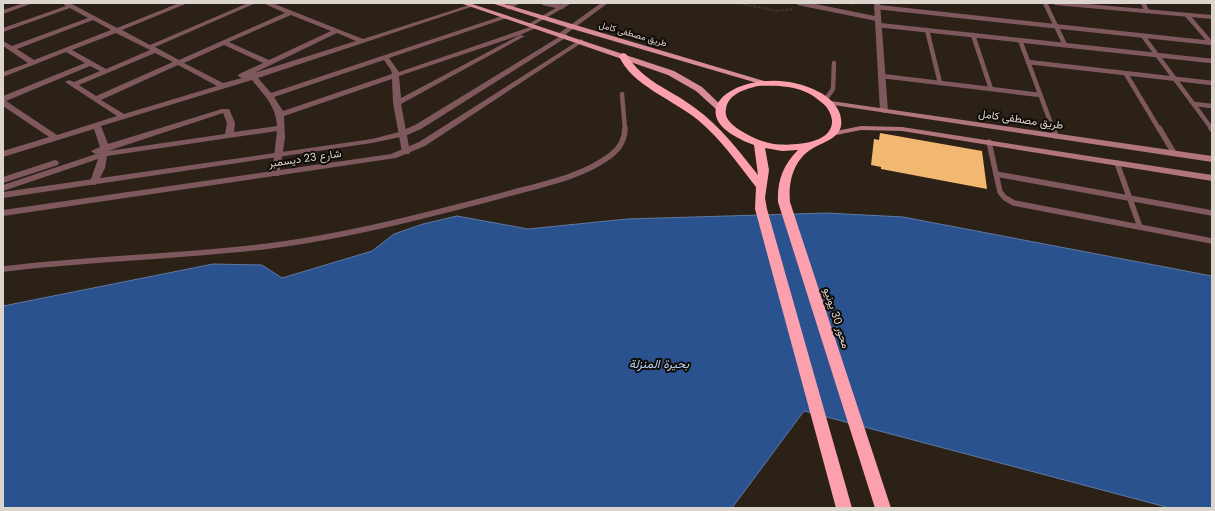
<svg xmlns="http://www.w3.org/2000/svg" width="1215" height="511" viewBox="0 0 1215 511" font-family="Poppins,Vazirmatn,sans-serif">
<style>
.water{fill:#2a528f;stroke:#5f79a2}
.building{fill:#f2b771}
.lines{fill:none;stroke-linecap:round;stroke-linejoin:round}
.path{stroke:#71675d;stroke-width:2;stroke-dasharray:0.5 2;stroke-linecap:butt}
.service-far1{stroke:#7e585d;stroke-width:4.5}
.service{stroke:#7e585d;stroke-width:5.5}
.minor{fill:#7e585d;fill-rule:evenodd}
.tertiary{fill:#7e585d;fill-rule:evenodd}
.secondary{fill:#b1767d;fill-rule:evenodd}
.primary{fill:#d88c96;fill-rule:evenodd}
.motorway{fill:#fda0ad;fill-rule:evenodd}
.labels{text-anchor:middle;dominant-baseline:central;stroke-width:4;stroke-linejoin:round;paint-order:stroke}
.far-street-label{font-size:9px;fill:#dcd5cd;stroke:#100c07}
.street-label{font-size:11px;fill:#dcd5cd;stroke:#100c07}
.water-label{font-size:12px;font-style:italic;fill:#bbd3f7;stroke:#100c07}
</style>
<rect width="100%" height="100%" fill="#2c2116"/>
<!-- water -->
<path class="water" d="M827,213L903,217L1212,276V508H1170L804,411L732,508H3V306L213,264L262,265L282,278L372,251L394,234L423,224L457,216L528,229L627,219Z"/>
<!-- building -->
<path class="building" d="M880,133L982,151L987,189L881,169V167L871,165L874,139L879,140Z"/>
<g class="lines">
<!-- path -->
<g class="path">
<path d="M737,3L778,11L793,9"/>
<path d="M851,4L856,3"/>
</g>
<!-- service-far1 -->
<g class="service-far1">
<path d="M544,3L562,7"/>
<path d="M799,3L878,19"/>
<path d="M1045,3L1065,45"/>
<path d="M1143,3L1147,11"/>
<path d="M508,7L516,3"/>
<path d="M877,7L1212,43"/>
<path d="M1187,15L1211,43"/>
<path d="M878,25L1212,61"/>
<path d="M927,30L940,83"/>
<path d="M973,35L991,89"/>
<path d="M1143,36L1212,129"/>
<path d="M1020,40L1053,129"/>
<path d="M1028,62L1212,83"/>
<path d="M1126,74L1159,129"/>
<path d="M882,76L1040,95"/>
<path d="M622,94L625,129"/>
<path d="M825,100L833,89L834,63"/>
<path d="M1194,104L1212,106"/>
</g>
<!-- service -->
<g class="service">
<path d="M1053,128L1056,136"/>
<path d="M1159,128L1174,153"/>
<path d="M1211,128L1212,129"/>
<path d="M989,142L1000,192L1005,198L1014,203L1212,241"/>
<path d="M1117,163L1140,227"/>
<path d="M996,174L1212,213"/>
<path d="M3,269C91,258 180,257 269,246C347,236 424,216 500,196C534,186 582,178 611,155C620,148 625,140 625,128"/>
</g>
<!-- minor -->
<g class="minor">
<path d="M24,3H33L3,14V10Z"/>
<path d="M62,3H70L117,28L179,3H188L122,30L150,45L248,3H256L155,47L179,60L285,13L263,3H272L363,39L469,5L474,6L258,78L271,93L505,15L508,17L507,18L389,58L399,72L533,26L538,27L520,35L525,36L401,104L410,152L409,154H403L402,152L393,103L392,79L284,116L285,138L279,176H273L272,174L277,131L107,156L105,168L97,184L94,185L90,182L98,159L3,191V185L99,153L95,154L91,151L100,147L94,129L3,157V151L49,137L3,106V96L85,63L66,52L3,77V72L28,63L3,46V41L12,46L88,18L70,8L3,32V28L66,6ZM291,15L331,31L269,60L229,42ZM93,20L111,30L34,60L17,49ZM116,33L150,50L106,69L72,50ZM337,33L356,41L254,73ZM520,35L401,98L399,76ZM224,45L263,63L239,74L238,76L242,78L223,83L184,63ZM155,53L173,62L96,96L79,85ZM384,60L391,70L392,74L283,111L274,97ZM178,65L217,86L124,114L101,100ZM90,66L100,71L74,82L69,80L65,82L117,116L57,135L6,101ZM252,80C264,95 276,106 277,126L234,132L235,123L230,111L229,109H222L108,144L101,126ZM223,113L227,123L225,134L108,151Z"/>
<path d="M1052,3H1076L1212,15V19L1055,5Z"/>
<path d="M55,160L58,161L59,163L58,165L3,183V177Z"/>
</g>
<!-- tertiary -->
<g class="tertiary">
<path d="M564,3H572L532,26L527,25Z"/>
<path d="M601,3H608L566,34L568,36L567,37L421,129L405,136L372,143L3,198V192L372,139L399,132L415,125L559,37L557,35L558,34Z"/>
<path d="M874,3H880L888,111L884,113L880,111Z"/>
<path d="M581,39L584,41L583,42L425,146L396,158L3,216V210L391,154L419,142Z"/>
</g>
<!-- secondary -->
<g class="secondary">
<path d="M824,100L1212,156V162L827,104L823,102Z"/>
<path d="M861,126L902,127L1212,175V181L902,131L861,130L831,136L827,134L831,132Z"/>
</g>
<!-- primary -->
<g class="primary">
<path d="M460,3H469L674,71L702,87L725,109L724,111H718L696,91L668,75Z"/>
<path d="M491,3H501L771,83L770,85H764L569,28Z"/>
</g>
<!-- motorway -->
<path class="motorway" d="M623,53L626,54C644,83 669,88 695,108C720,126 739,151 758,175L754,145C662,111 756,57 819,92C829,97 840,107 841,119C844,136 826,141 815,147C794,158 788,181 790,202L891,508H875L778,202C777,181 783,165 798,150L782,151L765,148L769,170L765,198L767,209L852,508H836L755,209L756,187C738,164 721,139 698,120C674,100 631,85 619,56ZM758,86C780,85 804,86 821,102C827,106 831,113 832,120C834,145 790,146 774,144C761,142 749,136 738,129C731,124 724,118 726,109C728,94 745,89 758,86Z"/>
</g>
<g class="labels">
<!-- far-street labels -->
<g class="far-street-label">
<text transform="translate(633 34) rotate(16)">طريق مصطفى كامل</text>
</g>
<!-- street labels -->
<g class="street-label">
<text transform="translate(1021 119) rotate(8)">طريق مصطفى كامل</text>
<text transform="translate(305 158) rotate(-8)">شارع 23 ديسمبر</text>
<text transform="translate(837 318) rotate(72)">محور 30 يونيو</text>
</g>
<!-- water labels -->
<g class="water-label">
<text x="659" y="363">بحيرة المنزلة</text>
</g>
</g>
<!-- border -->
<rect width="1215" height="511" fill="none" stroke="#dcd5cd" stroke-width="8"/>
</svg>
